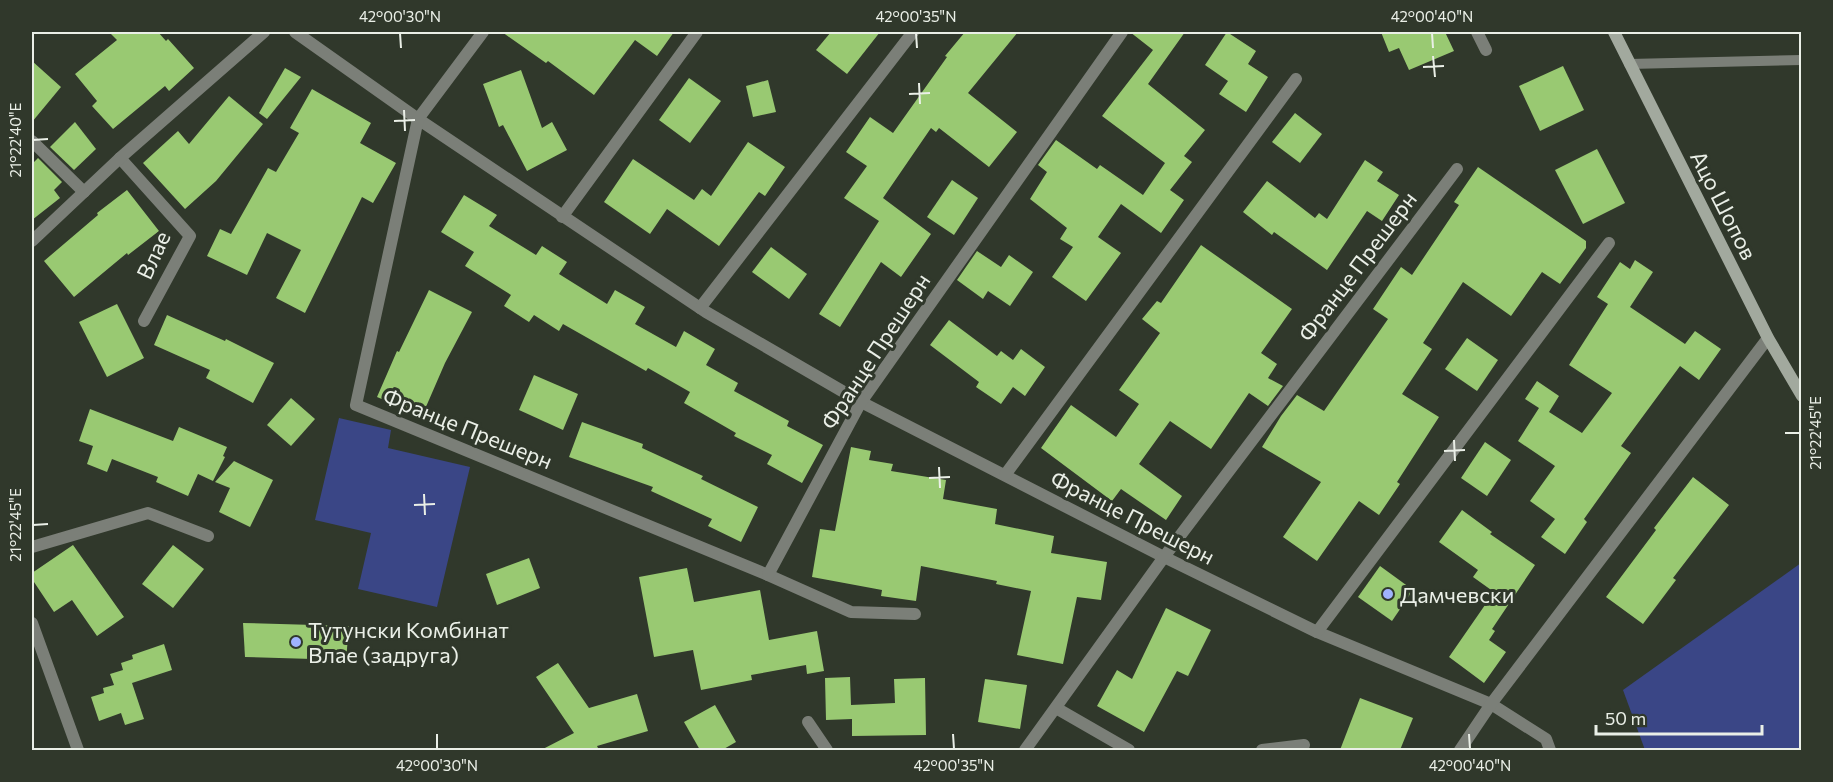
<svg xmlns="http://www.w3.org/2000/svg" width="1833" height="782" viewBox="0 0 1833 782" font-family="Commissioner,sans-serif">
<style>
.green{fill:#3a4686}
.building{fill:#99c972}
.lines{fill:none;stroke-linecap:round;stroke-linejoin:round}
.lane{stroke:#7b7f78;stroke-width:10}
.street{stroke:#7b7f78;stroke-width:12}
.secondary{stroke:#a2a99e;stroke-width:12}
.ticks{fill:none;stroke:#eaefe7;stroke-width:2}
.poi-dot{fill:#a0b3fd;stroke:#30382b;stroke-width:2}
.labels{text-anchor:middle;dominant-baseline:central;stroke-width:6;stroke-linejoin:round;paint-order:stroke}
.street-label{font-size:22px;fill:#eaefe7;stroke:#30382b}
.poi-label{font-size:22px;fill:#eaefe7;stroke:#30382b;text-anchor:start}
.neatline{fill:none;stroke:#eaefe7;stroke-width:2}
.ticks-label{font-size:15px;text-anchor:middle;fill:#eaefe7}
</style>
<rect width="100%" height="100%" fill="#30382b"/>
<!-- green -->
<g class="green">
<path d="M339,418L391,430L388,448L470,467L437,607L358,589L371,533L315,520Z"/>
<path d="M1801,563V750H1645L1623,690Z"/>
</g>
<!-- building -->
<g class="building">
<path d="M109,32H158L166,41L168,39L194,68L169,91L165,86L113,129L92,106L97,101L75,74L117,40Z"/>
<path d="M502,32H674L657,56L635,40L594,95L548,61L546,63Z"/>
<path d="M831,32H880L847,74L816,50Z"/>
<path d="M965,32H1018L968,93L1017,132L989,167L939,128L936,132L931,128L883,198L931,234L901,277L881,262L840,327L819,314L879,221L844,198L867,166L846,152L870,117L893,133L947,57L945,56Z"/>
<path d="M1130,32H1185L1148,84L1205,130L1184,156L1192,162L1170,190L1184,200L1161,233L1121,204L1098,237L1121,253L1086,301L1052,277L1073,247L1060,239L1067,228L1030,199L1047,172L1038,165L1056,140L1097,169L1100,165L1143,195L1165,163L1102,116L1153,50Z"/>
<path d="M1227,32L1256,51L1248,64L1268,77L1246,112L1219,94L1228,81L1205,65Z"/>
<path d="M1381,32H1445L1454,51L1409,70L1399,48L1389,52Z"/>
<path d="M32,61L61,87L32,122Z"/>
<path d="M1563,66L1584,110L1540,131L1519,86Z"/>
<path d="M285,68L301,77L267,119L259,113Z"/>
<path d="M521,70L542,128L552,122L567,150L527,171L503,125L499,127L483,84Z"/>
<path d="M689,78L721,101L690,143L659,120Z"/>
<path d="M768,80L776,112L753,117L746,86Z"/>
<path d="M312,89L371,123L360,143L396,163L373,203L362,197L305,313L276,298L301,250L267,233L247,275L207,256L220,229L231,234L268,168L276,172L299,133L290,128Z"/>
<path d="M229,96L263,124L216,181L185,209L143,163L178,131L189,144Z"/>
<path d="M1295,113L1322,134L1300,163L1272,142Z"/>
<path d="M75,122L96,149L74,170L50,147Z"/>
<path d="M748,142L785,167L765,196L759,192L719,246L667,209L650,234L604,202L633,159L694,200L702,189L711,196Z"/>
<path d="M1597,149L1625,203L1583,224L1555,170Z"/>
<path d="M38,158L62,182L54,190L60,198L32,220V164Z"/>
<path d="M1365,160L1383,172L1377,181L1399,195L1382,221L1367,211L1327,270L1274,232L1272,235L1243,212L1267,181L1315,218L1319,213L1327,219Z"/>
<path d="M1478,167L1586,241V248L1560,284L1542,272L1511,316L1463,282L1423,343L1432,349L1402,394L1439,417L1397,482L1400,484L1379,515L1359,501L1317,561L1283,537L1321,482L1262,447L1281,416L1297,395L1324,411L1388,319L1373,309L1401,267L1412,275L1459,205L1454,202Z"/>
<path d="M952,180L978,198L954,235L927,217Z"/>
<path d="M127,190L159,231L128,255L127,253L74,297L44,261L98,215L97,213Z"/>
<path d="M464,195L497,215L489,226L536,255L542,246L567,262L559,274L607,304L615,290L645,307L635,324L676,347L684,331L715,349L706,365L738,383L734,391L789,421L787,426L823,445L802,483L767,464L772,455L734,436L736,433L684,403L690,392L648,368L646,371L563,324L559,331L534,315L529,322L504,306L511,295L465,266L474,252L441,232Z"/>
<path d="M1201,245L1292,309L1261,353L1277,364L1268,378L1283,386L1268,406L1249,393L1211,449L1170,421L1139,464L1182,496L1166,520L1121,489L1112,501L1041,448L1071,405L1116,437L1139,404L1119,390L1160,333L1142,319L1157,301L1161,303Z"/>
<path d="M771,247L807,274L789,299L752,272Z"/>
<path d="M977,251L1001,267L1009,255L1033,272L1010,306L988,291L983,299L957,280Z"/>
<path d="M1635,260L1653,272L1630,307L1685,344L1695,331L1721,349L1699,380L1680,366L1621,446L1631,453L1584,519L1587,522L1565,554L1541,537L1555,519L1530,501L1555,466L1518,441L1539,408L1525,399L1537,381L1559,396L1549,412L1582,433L1612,393L1569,365L1608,304L1597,297L1620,262L1630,269Z"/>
<path d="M429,290L472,312L445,363L422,416L377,397L397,351L399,352Z"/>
<path d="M117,304L144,358L107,377L79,322Z"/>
<path d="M167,315L225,341L226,339L274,363L253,403L206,378L210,370L154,345Z"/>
<path d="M949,320L997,356L1001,351L1013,360L1021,349L1045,367L1025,396L1013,387L1001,404L976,387L979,382L930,345Z"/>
<path d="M1467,338L1498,360L1477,391L1445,369Z"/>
<path d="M534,375L578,394L563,430L519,410Z"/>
<path d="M291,398L315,419L291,446L267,425Z"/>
<path d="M90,409L173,441L179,427L227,447L223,456L225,457L213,481L198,474L188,496L156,482L158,477L112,459L107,472L87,464L93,446L79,441Z"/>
<path d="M582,422L643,444L642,448L703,476L701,479L758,507L741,542L708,526L712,519L651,491L653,487L569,457Z"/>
<path d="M1485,442L1511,460L1487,496L1461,478Z"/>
<path d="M851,447L871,451L869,460L893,464L891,471L946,480L943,499L997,509L995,524L1054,536L1051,553L1107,562L1101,600L1077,597L1063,664L1017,655L1031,591L996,584L997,581L921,566L916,601L881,596L882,590L812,577L820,529L835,531Z"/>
<path d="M234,461L273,480L250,527L219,512L230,488L215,482Z"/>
<path d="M1693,477L1729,505L1673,578L1676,580L1643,624L1606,597L1656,530L1654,528Z"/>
<path d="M1462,510L1492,532L1490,534L1535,565L1492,629L1495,631L1489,640L1506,652L1484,683L1449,657L1494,592L1473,577L1478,570L1439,542Z"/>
<path d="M73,545L124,617L97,636L72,600L54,612L32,579V573Z"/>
<path d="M173,545L204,569L173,608L142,584Z"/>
<path d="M529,558L540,588L497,605L486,574Z"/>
<path d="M1380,566L1413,590L1392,621L1358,597Z"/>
<path d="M687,568L694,602L760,590L769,640L817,631L824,671L807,674L806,665L751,675L752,680L701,690L693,650L654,657L639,577Z"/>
<path d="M1166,608L1211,630L1188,676L1177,671L1144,732L1097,706L1117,670L1132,679Z"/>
<path d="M243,623L349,626L346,660L245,657Z"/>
<path d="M164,644L172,670L132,683L144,719L125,725L121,713L99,721L91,697L104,693L103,688L114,685L110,674L123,670L121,663L133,659L132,655Z"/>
<path d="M558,663L589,708L637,694L648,731L597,746L599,750H541L574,733L536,677Z"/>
<path d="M850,677L851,705L895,703L894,679L925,678L926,735L852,736V719L826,720L825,678Z"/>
<path d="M985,679L1027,685L1020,729L978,722Z"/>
<path d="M1360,698L1413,718L1400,750H1340Z"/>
<path d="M715,705L736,742L722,750H700L684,722Z"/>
</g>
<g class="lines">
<!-- lane -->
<path class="lane" d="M1629,64L1801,60"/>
<!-- street -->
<g class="street">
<path d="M295,32L418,119L706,312L861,402L1164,557L1317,632L1491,704L1546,739L1550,750"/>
<path d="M483,32L418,119L356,405L768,575L851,612L915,614"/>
<path d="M1477,32L1486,50"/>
<path d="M32,141L84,192"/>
<path d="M120,158L190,236L144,321"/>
<path d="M562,217L697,32"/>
<path d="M32,241L120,158L264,32"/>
<path d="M700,308L913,32"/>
<path d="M1005,475L1296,79"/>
<path d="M32,547L148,513L208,536"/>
<path d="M768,575L861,402L1122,32"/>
<path d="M32,623L78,750"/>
<path d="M1317,632L1609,243"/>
<path d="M1056,708L1129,750"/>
<path d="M808,722L827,750"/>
<path d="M1025,750L1164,557L1457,169"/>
<path d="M1262,750L1304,745"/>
<path d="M1460,750L1491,704L1768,338"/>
</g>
<!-- secondary -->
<path class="secondary" d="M1614,32L1768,338L1802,396"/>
</g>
<!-- ticks -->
<path class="ticks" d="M400,33L401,48M916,33L917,48M1432,33L1433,48M1433,56L1435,77M1423,67L1444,66M919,83L920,104M909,94L930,93M404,110L405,131M394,121L415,120M33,140L48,139M1785,433H1800M1454,440L1455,461M1444,451L1465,450M939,467L940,488M929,478L950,477M424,494L425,515M414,505L435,504M33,525L48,524M437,734V749M953,734L954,749M1469,734L1470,749"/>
<!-- markers -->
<g class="poi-dot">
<circle cx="1388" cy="594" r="6"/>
<circle cx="296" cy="642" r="6"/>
</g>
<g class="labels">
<!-- street labels -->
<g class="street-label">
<text transform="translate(1724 205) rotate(63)">Ацо Шопов</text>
<text transform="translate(153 255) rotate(-65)">Влае</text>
<text transform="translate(1357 266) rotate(-53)">Франце Прешерн</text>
<text transform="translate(875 351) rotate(-57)">Франце Прешерн</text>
<text transform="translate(468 428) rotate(22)">Францe Прешерн</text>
<text transform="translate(1133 517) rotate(27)">Францe Прешерн</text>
</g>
<!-- poi labels -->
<g class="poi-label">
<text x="1400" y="594">Дамчевски</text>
<text x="308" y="629">Тутунски Комбинат<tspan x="308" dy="25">Влае (задруга)</tspan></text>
</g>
</g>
<!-- border -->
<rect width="1833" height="782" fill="none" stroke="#30382b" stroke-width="66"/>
<!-- scale -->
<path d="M1596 725v9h166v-9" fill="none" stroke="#eaefe7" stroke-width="3"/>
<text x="1605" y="725" font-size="18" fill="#eaefe7" stroke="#30382b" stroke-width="4.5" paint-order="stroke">50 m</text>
<rect x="33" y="33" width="1767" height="716" class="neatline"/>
<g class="ticks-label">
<text x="400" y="22">42°00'30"N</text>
<text x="916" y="22">42°00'35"N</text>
<text x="1432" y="22">42°00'40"N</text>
<text transform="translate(16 140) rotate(-90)" y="5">21°22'40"E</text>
<text transform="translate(1816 433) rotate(-90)" y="5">21°22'45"E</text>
<text transform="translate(16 525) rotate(-90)" y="5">21°22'45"E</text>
<text x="437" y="771">42°00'30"N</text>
<text x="954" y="771">42°00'35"N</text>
<text x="1470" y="771">42°00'40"N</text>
</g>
</svg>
